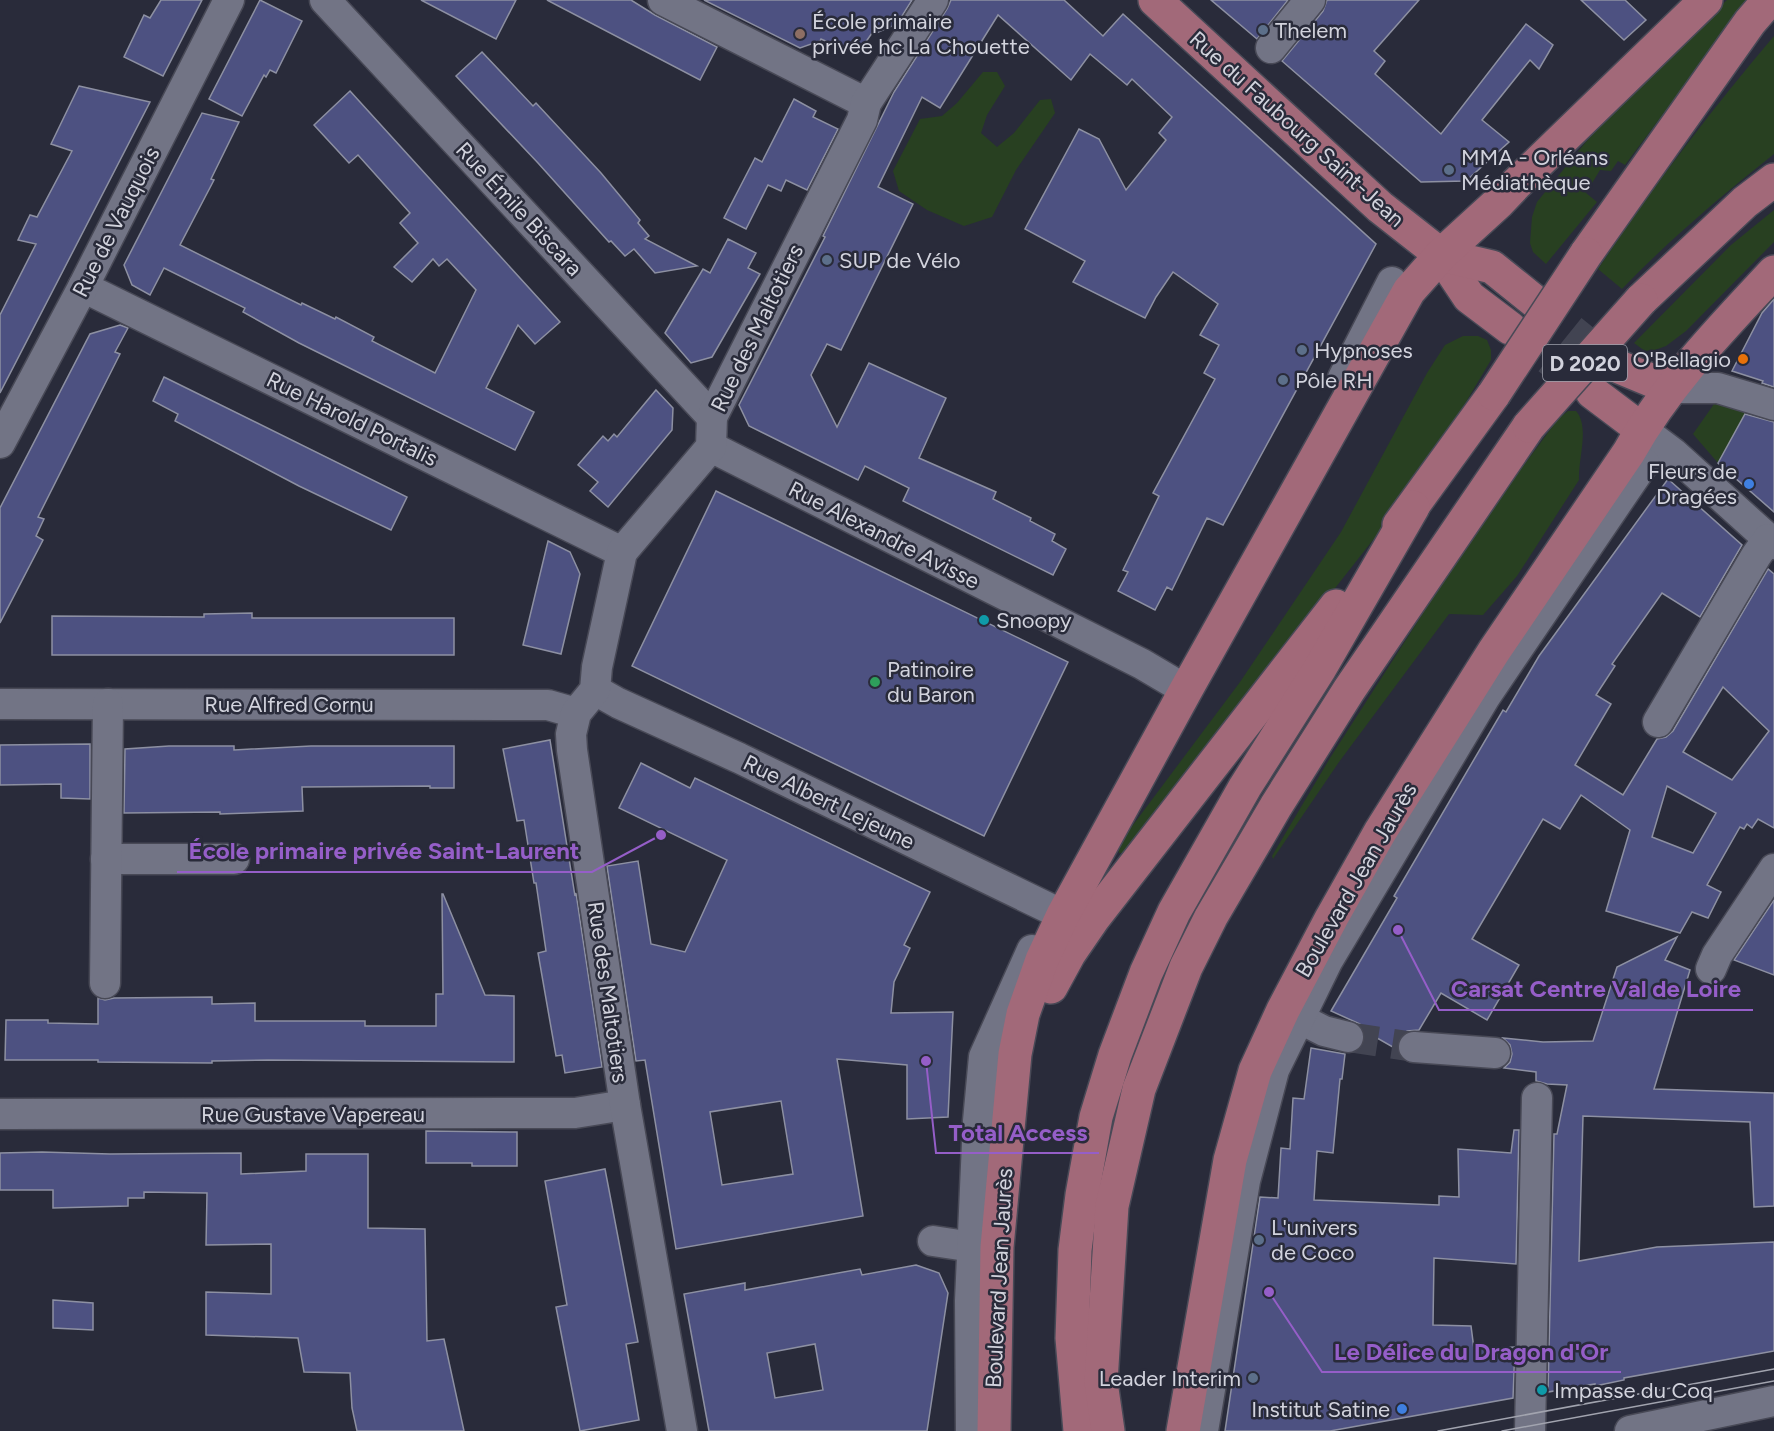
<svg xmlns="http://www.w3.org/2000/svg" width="1774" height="1431" viewBox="0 0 1774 1431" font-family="Figtree,sans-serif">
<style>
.green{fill:#284021}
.building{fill:#4d5181;stroke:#8d90a2;stroke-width:1.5;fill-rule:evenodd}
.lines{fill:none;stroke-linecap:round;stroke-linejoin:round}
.minor-tunnel{stroke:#424452;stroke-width:30;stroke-dasharray:30 15;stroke-linecap:butt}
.major-tunnel{stroke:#424452;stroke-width:33;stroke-dasharray:33 16;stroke-linecap:butt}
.minor-casing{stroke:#484956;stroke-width:33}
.major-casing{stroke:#484956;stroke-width:36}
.minor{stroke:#727485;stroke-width:30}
.major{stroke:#a26979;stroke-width:33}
.tram{stroke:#a2a4af;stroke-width:1.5}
.major-bridge-casing{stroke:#484956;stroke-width:36;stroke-linecap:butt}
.major-bridge{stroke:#a26979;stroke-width:33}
.service-dot{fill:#5c6f8a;stroke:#292b3a;stroke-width:2}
.education-dot{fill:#8d6e63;stroke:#292b3a;stroke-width:2}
.food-dot{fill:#e8710a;stroke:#292b3a;stroke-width:2}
.shop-dot{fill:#3f7fe0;stroke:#292b3a;stroke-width:2}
.culture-dot{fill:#0f9aa8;stroke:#292b3a;stroke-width:2}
.leisure-dot{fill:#2e9e5b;stroke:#292b3a;stroke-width:2}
.labels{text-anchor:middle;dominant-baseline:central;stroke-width:5;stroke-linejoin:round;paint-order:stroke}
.shield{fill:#292b3a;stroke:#9fa1ac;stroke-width:1.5}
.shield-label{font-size:21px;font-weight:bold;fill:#d2d3dd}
.poi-label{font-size:22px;fill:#d2d3dd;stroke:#292b3a;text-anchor:start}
.street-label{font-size:22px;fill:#d2d3dd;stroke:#292b3a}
.leader{fill:none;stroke:#955ec8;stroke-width:2}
.callout-dot{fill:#955ec8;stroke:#292b3a;stroke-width:2}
.callout-label{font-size:24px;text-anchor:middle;font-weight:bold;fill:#955ec8;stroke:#292b3a;stroke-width:5;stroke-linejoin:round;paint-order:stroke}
</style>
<rect width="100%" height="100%" fill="#292b3a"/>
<!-- green -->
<g class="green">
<path d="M1727,0H1752L1722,35L1625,165L1618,161L1611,171L1600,170L1586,193L1597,202L1546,264L1533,252L1530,243L1532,217L1537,202L1585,143L1665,57Z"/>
<path d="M1774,36V154C1721,196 1669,240 1622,289L1598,269C1652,188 1711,110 1774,36Z"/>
<path d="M983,72H997L1005,86L987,115L981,133L997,147L1014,133L1040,100L1051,99L1055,113L1016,170L992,217L964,226L927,210L899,191L893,171L920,119L942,116L957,103Z"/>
<path d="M1774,210V242L1686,331L1666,346L1655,350L1645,351L1634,343L1731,245Z"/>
<path d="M1463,336H1478L1487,340L1491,350V360L1457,417L1380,531L1127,853H1119L1118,846L1124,837L1240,682L1341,532L1427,373L1445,345Z"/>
<path d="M1714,404L1746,412L1718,463L1693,434Z"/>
<path d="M1568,411H1576C1590,427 1578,458 1579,480L1517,576L1483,615L1449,614L1339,762L1273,859L1272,856L1330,758L1479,526L1558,419Z"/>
</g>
<!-- building -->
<g class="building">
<path d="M161,0H202L163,76L124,57L144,15L150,18Z"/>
<path d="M260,0L302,21L276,73L270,70L266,77L264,75L242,116L209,99Z"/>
<path d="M421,0H516L496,39Z"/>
<path d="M547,0H631L655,15L717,47L700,80Z"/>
<path d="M704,0H912L897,24L874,34L872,33L863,46L846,50L821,39L820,41L800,48Z"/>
<path d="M951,0H1064L1103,36L1123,14L1376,244L1223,525L1207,518L1172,590L1167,587L1155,610L1118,591L1128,572L1123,570L1159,496L1153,493L1215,379L1204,373L1219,345L1200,335L1218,304L1173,272L1156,297L1145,318L1073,282L1085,261L1025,229L1079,129L1099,139L1126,190L1166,140L1159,133L1172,117L1132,79L1127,85L1090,54L1071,80L998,15L940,108L922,97L878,187L913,204L841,350L827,344L811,375L837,427L869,363L946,398L919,458L996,492L993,499L1031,518L1030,521L1055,534L1052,541L1066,549L1053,575L903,501L909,488L865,466L858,480L749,426L739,405L825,237L823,236L894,92L947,9Z"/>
<path d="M1211,0H1288L1257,39Z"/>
<path d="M1327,0H1419L1374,51L1385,61L1375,74L1441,134L1526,24L1553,45L1539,69L1530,60L1482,120L1509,142L1466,181L1421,182L1282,61L1323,11Z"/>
<path d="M1581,0H1625L1646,20L1624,40Z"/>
<path d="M482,52L533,106L536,103L601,173L640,220L638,223L649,236L645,239L697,266L655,273L634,249L625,256L611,241L609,242L538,163L456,76Z"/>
<path d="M79,86L150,102L0,393V315L36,244L18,240L30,215L37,217L72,151L51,144Z"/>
<path d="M350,91L560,322L535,344L518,325L486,388L534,412L515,450L299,343L243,312L245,308L164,268L150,295L132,285L124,265L202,113L239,122L211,179L214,180L180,245L301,305L302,303L335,319L336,317L374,337L372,341L435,373L476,290L447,259L439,266L433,259L412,282L394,267L418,243L400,223L410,213L358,155L349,163L314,125Z"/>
<path d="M794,99L816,111L813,117L838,129L807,190L786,180L781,191L768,185L746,229L724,218L755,158L762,162Z"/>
<path d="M728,239L756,253L748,268L760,274L712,357L691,363L665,333L703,269L710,273Z"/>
<path d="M1774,299V387L1762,383L1763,381L1732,371L1762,313Z"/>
<path d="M120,325L128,328L115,352L120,354L38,517L44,519L36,536L43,540L0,623V508L90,334Z"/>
<path d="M164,377L407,497L391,530L299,486L175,421L178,414L153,401Z"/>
<path d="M656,390L673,408L672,430L608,507L590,491L598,482L578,465L603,436L608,441L614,434L617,437Z"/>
<path d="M1745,414L1774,422V512L1718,463Z"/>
<path d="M1668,479L1742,545L1700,617L1662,593L1612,664L1615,666L1596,695L1611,704L1575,765L1623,795L1657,739L1666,737L1673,731L1768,569L1774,574V828L1758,819L1752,828L1747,824L1744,829L1740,827L1707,885L1721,892L1708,918L1692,912L1680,933L1606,911L1630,830L1581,795L1560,829L1543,819L1472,939L1519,965L1487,1020L1441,993L1419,1030L1407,1031L1400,1037L1397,1045L1398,1050L1363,1030L1360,1024L1331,1011L1397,898L1394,896L1503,710L1506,712L1539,656ZM1723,687L1769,731L1732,780L1683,752ZM1667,786L1716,813L1693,853L1652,837Z"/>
<path d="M716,491L1068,662L984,836L632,666Z"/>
<path d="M548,541L570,552L580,574L561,654L523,645Z"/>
<path d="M252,613V618H454V655H52V616L204,617V614Z"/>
<path d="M550,740L575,896L576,893L602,1067L565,1073L562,1055L556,1056L538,953L546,951L536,883H534L524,820L517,821L503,749Z"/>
<path d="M90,744V799L61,798V784L0,785V745Z"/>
<path d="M169,746H234V750L311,746H454V788H430V786L302,787L303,811L220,814V812L124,813L125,749Z"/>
<path d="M641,763L690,788L695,778L930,892L904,945L910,948L894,982L891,1013L953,1012L948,1117L907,1119V1065L837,1059L863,1216L676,1249L645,1060L636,1061L607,866L638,861L651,944L685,952L727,860L619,808ZM781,1101L793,1174L722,1185L710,1112Z"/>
<path d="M442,894H443L485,995L514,996V1062L268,1060L212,1061V1063L98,1062V1060H5L6,1020H48V1023L98,1024V998L105,1000L114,998L212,997V1004L255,1003V1021H365V1026H436V994H443Z"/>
<path d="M1774,900V975L1734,960Z"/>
<path d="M1677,937L1665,960L1690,970L1654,1089L1774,1093V1206L1754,1207L1750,1122L1583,1116L1579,1261L1657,1247L1774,1242V1351L1624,1378V1380L1595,1386V1384L1548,1392L1554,1134H1557L1567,1085L1547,1084L1536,1081V1072L1504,1068L1510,1062L1512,1054L1510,1045L1503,1038L1543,1042L1593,1041L1617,967Z"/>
<path d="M1311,1048L1345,1054L1342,1079H1340L1333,1153L1317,1151L1314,1200L1439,1205V1196L1459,1197L1458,1149L1511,1153L1514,1130H1519L1516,1264L1434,1258L1433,1325L1471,1326L1474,1349L1515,1347L1513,1398L1330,1431H1225L1260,1197L1278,1198L1281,1148L1290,1149L1293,1098L1304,1099Z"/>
<path d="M426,1131L517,1132V1166H472V1163H426Z"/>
<path d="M42,1152L110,1154L241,1153V1174L306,1171V1154H368V1228L425,1229L427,1341L444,1339L464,1431H357L352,1408L350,1373L304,1372L298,1338L206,1335V1292L271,1294V1244L206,1245L207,1193L144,1192V1198H128V1206L53,1208V1190H0V1153Z"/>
<path d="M605,1169L638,1342L626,1344L639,1420L580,1431L556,1307L567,1305L545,1181Z"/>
<path d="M916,1265L939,1273L948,1293L927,1431H709L684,1294L745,1283V1290L860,1269L862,1275ZM815,1344L823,1390L775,1398L767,1353Z"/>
<path d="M53,1300L93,1303V1330L53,1328Z"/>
</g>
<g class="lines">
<!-- minor-tunnel -->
<path class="minor-tunnel" d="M1348,1037L1414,1047"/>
<!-- major-tunnel -->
<g class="major-tunnel">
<path d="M1533,300L1612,364"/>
<path d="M1510,328L1592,392"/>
</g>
<!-- minor casing -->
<g class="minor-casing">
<g id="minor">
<path d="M325,0L712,417"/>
<path d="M663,0L866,103"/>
<path d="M1271,48L1310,0"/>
<path d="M83,287L622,552"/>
<path d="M1343,378L1392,282"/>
<path d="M1670,388H1718L1774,405"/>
<path d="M1641,429L1673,453L1774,544"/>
<path d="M0,443L83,287L229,0"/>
<path d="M711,447L1142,664L1186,690"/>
<path d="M595,690L618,703L739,758L1063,915"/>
<path d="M0,704L548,705L576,713"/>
<path d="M1658,722L1756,556L1768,539"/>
<path d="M106,859H234"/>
<path d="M1711,969L1717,955L1774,869"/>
<path d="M105,983L108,704"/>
<path d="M1283,1010L1324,1031L1348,1037"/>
<path d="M1414,1047L1495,1053"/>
<path d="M0,1114L575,1113L625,1105"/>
<path d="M933,1241L973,1247H993"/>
<path d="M682,1431L625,1105L572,750L571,734L576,713L595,690L597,667L622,552L711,447L712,417L862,120L866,103L933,0"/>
<path d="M971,1431L970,1301L978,1121L984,1057L1032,950"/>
<path d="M1203,1431L1245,1181L1274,1070L1328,960L1485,697L1644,463"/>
<path d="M1530,1431L1537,1098"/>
<path d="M1630,1431L1774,1401"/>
</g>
</g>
<!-- major casing -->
<g class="major-casing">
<g id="major">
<path d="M1155,0L1380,207L1441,255L1469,297L1510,328"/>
<path d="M1586,254L1750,22L1769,0"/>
<path d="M1441,255L1492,267L1533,300"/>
<path d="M1641,300L1745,202L1774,180"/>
<path d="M1612,364L1670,388"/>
<path d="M1592,392L1641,429"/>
<path d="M1399,525L1494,394"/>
<path d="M1051,987L1069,954L1093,919L1336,606"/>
<path d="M994,1431L997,1247L1015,1054L1023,1014L1042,960L1063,915L1186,690L1409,291L1441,255L1499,202L1516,184L1706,0"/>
<path d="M1080,1431L1072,1338L1075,1250L1082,1195L1096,1117L1115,1055L1146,973L1174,912L1245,787L1319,670L1413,507"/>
<path d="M1108,1431L1101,1382L1112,1206L1139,1089L1186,967L1211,917L1276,806L1349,690L1529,426"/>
<path d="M1183,1431L1230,1160L1255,1071L1283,1010L1332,917L1380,832L1494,651L1629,452C1667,384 1721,329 1774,272"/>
</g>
</g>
<!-- minor -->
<use href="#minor" class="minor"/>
<!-- major -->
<use href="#major" class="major"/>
<!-- tram -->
<g class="tram">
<path d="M1438,1431L1774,1369"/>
<path d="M1502,1431L1774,1381"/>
</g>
<!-- major-bridge casing -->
<g class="major-bridge-casing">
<g id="major-bridge">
<path d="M1494,394L1586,254"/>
<path d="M1529,426L1641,300"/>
</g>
</g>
<!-- major-bridge -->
<use href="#major-bridge" class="major-bridge"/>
</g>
<!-- markers -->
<g class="service-dot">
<circle cx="1263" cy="30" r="6"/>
<circle cx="1449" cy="170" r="6"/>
<circle cx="827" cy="260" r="6"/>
<circle cx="1302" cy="350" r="6"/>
<circle cx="1283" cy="380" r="6"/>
<circle cx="1259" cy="1240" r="6"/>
<circle cx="1253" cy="1378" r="6"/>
</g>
<circle class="education-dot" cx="800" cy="34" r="6"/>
<circle class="food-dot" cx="1743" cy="359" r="6"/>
<g class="shop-dot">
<circle cx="1749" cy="484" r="6"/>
<circle cx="1402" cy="1409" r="6"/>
</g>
<g class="culture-dot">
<circle cx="984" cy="620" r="6"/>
<circle cx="1542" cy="1390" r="6"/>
</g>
<circle class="leisure-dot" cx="875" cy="682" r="6"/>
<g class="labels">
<!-- shield labels -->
<rect class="shield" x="1543" y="345" width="84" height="36" rx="4.5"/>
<g class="shield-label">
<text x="1585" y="363">D 2020</text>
</g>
<!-- poi labels -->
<g class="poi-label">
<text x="812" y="21">École primaire<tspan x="812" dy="25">privée hc La Chouette</tspan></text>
<text x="1275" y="30">Thelem</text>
<text x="1461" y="157">MMA - Orléans<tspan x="1461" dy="25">Médiathèque</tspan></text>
<text x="839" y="260">SUP de Vélo</text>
<text x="1314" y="350">Hypnoses</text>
<text x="1731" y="359" text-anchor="end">O'Bellagio</text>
<text x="1295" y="380">Pôle RH</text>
<text x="1737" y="471" text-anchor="end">Fleurs de<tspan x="1737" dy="25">Dragées</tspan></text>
<text x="996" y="620">Snoopy</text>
<text x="887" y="669">Patinoire<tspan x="887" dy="25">du Baron</tspan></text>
<text x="1271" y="1227">L'univers<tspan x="1271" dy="25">de Coco</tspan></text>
<text x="1241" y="1378" text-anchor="end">Leader Interim</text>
<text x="1554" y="1390">Impasse du Coq</text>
<text x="1390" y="1409" text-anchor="end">Institut Satine</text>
</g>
<!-- street labels -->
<g class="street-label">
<text transform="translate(1297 129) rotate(42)">Rue du Faubourg Saint-Jean</text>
<text transform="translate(519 209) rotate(47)">Rue Émile Biscara</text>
<text transform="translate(116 222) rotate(-63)">Rue de Vauquois</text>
<text transform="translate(757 328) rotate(-64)">Rue des Maltotiers</text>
<text transform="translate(352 419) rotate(26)">Rue Harold Portalis</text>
<text transform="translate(884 535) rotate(27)">Rue Alexandre Avisse</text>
<text x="289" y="704">Rue Alfred Cornu</text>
<text transform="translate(829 802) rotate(26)">Rue Albert Lejeune</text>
<text transform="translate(1356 880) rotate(-60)">Boulevard Jean Jaurès</text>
<text transform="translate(608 992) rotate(82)">Rue des Maltotiers</text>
<text x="313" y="1114">Rue Gustave Vapereau</text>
<text transform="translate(999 1278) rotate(-87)">Boulevard Jean Jaurès</text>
</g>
</g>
<!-- callouts -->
<path class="leader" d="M661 835L592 872H177M1398 930L1439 1010H1753M926 1061L936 1153H1099M1269 1292L1322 1372H1621"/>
<g class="callout-dot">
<circle cx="661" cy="835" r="6"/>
<circle cx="1398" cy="930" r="6"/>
<circle cx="926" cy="1061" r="6"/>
<circle cx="1269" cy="1292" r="6"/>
</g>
<g class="callout-label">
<text x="384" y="859">École primaire privée Saint-Laurent</text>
<text x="1596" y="997">Carsat Centre Val de Loire</text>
<text x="1018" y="1141">Total Access</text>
<text x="1471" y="1360">Le Délice du Dragon d'Or</text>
</g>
</svg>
